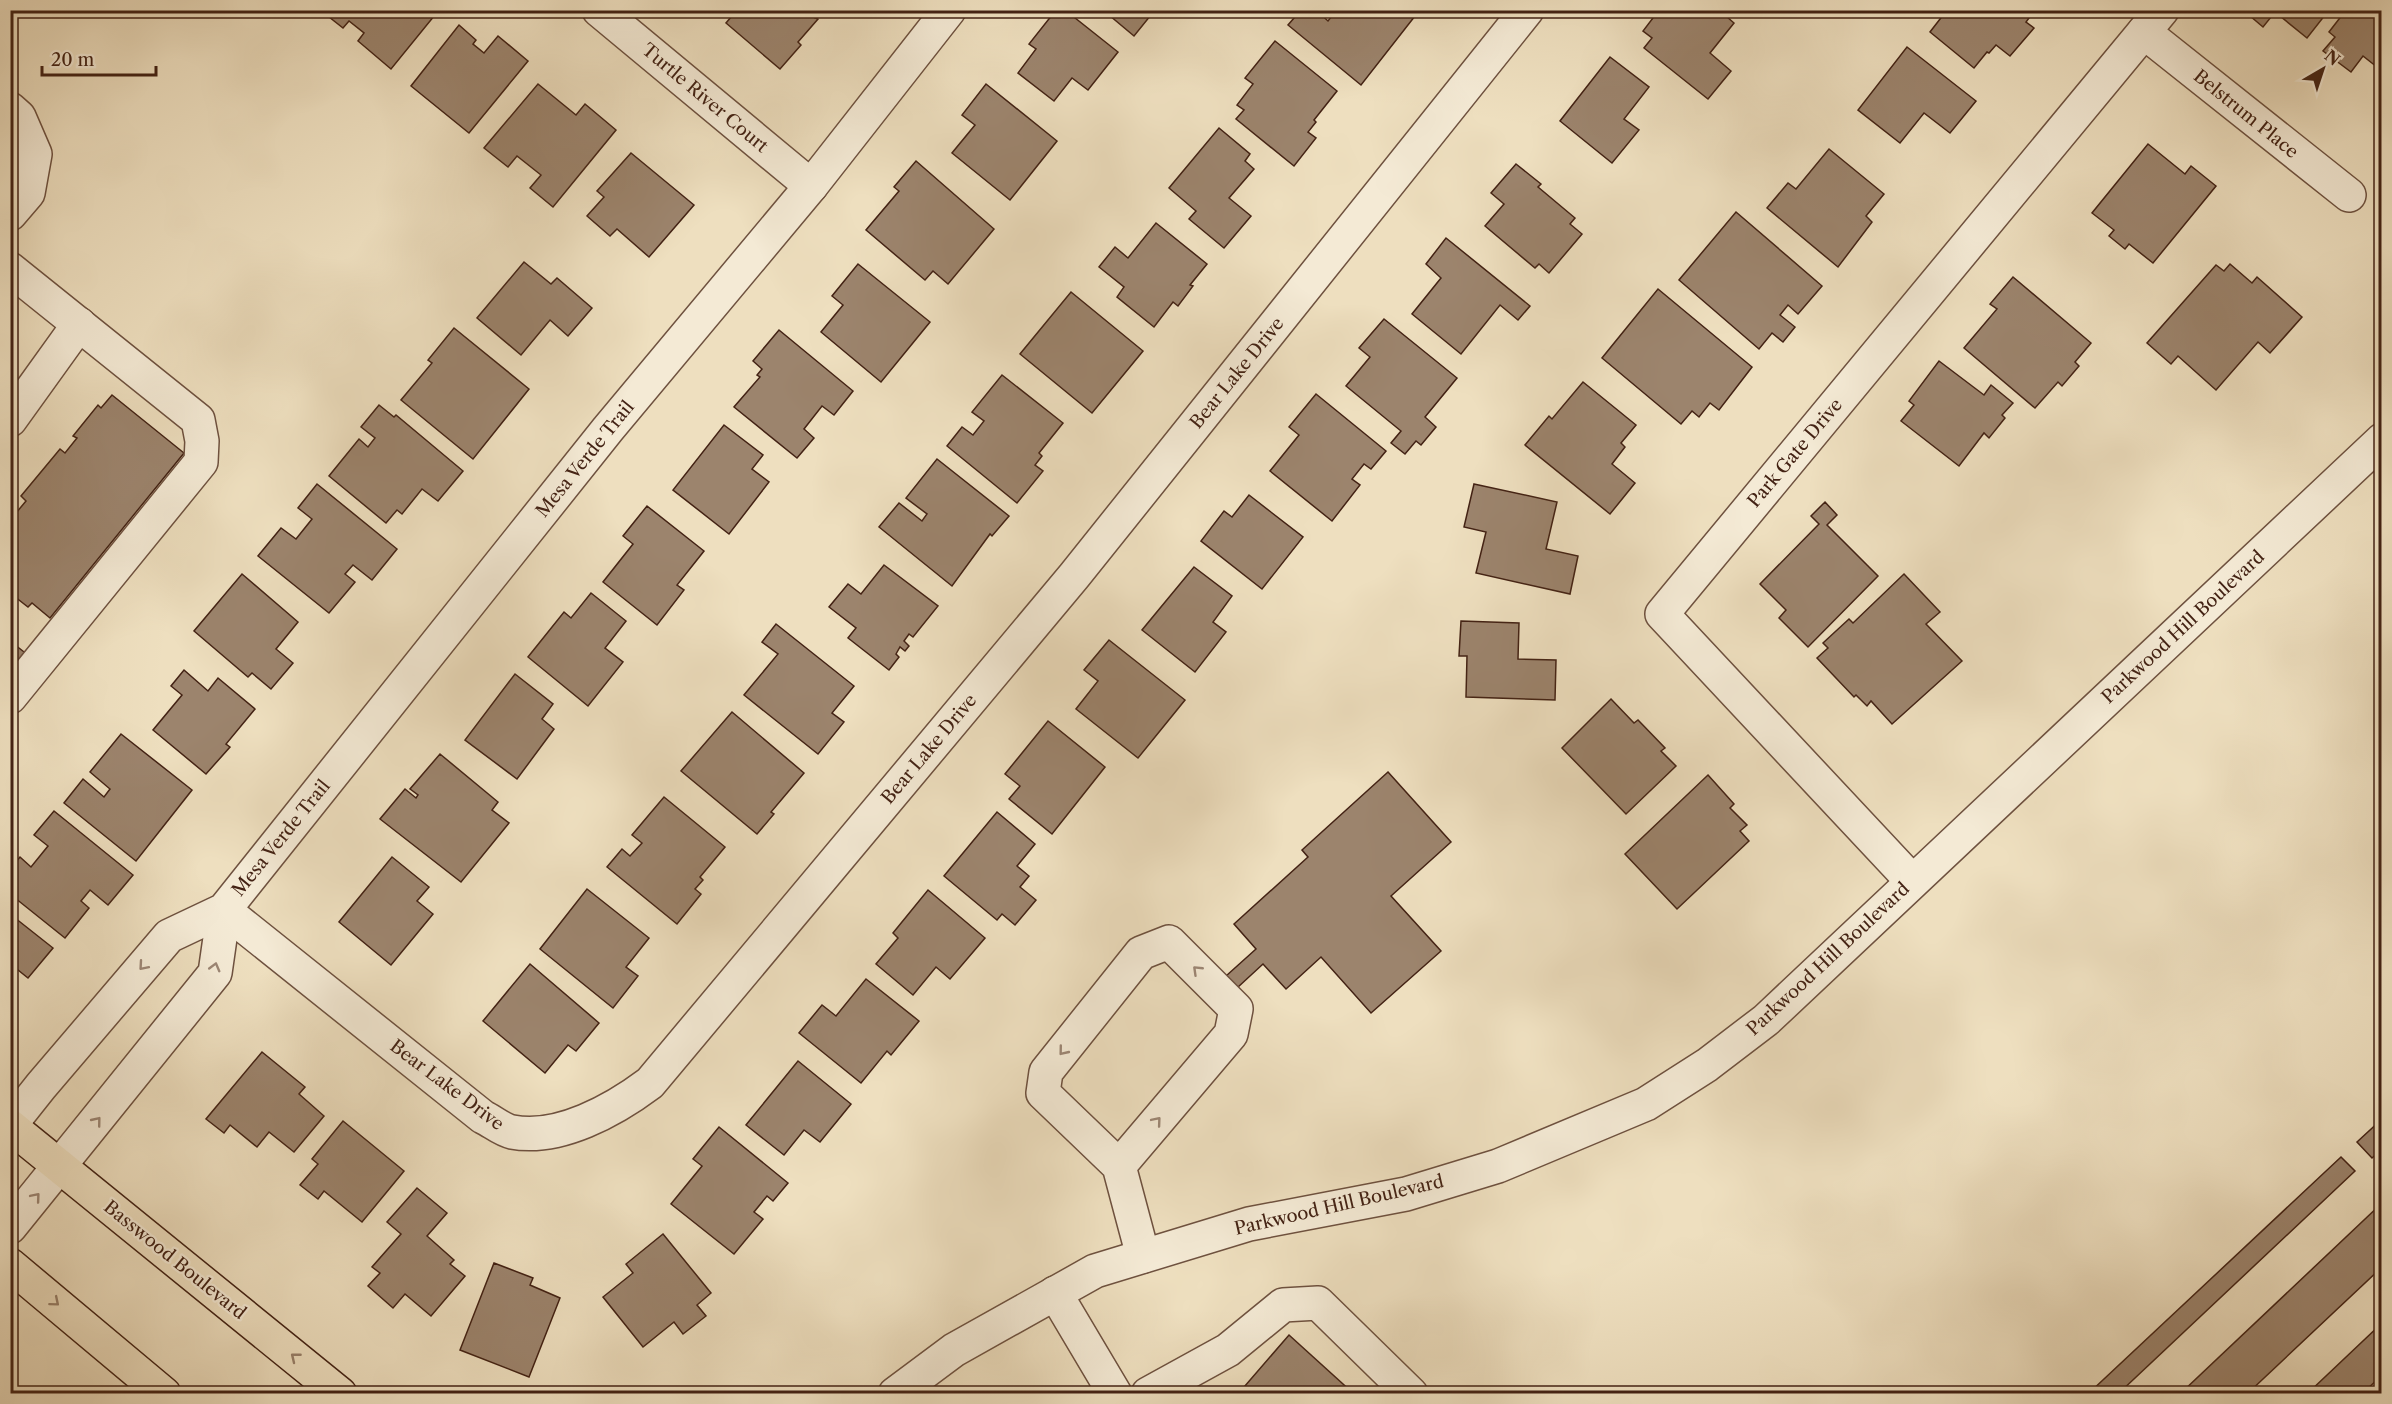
<svg xmlns="http://www.w3.org/2000/svg" width="2392" height="1404" viewBox="0 0 2392 1404" font-family="'Libre Caslon Text',serif">
<style>
.building{fill:#9c846d;stroke:#432214;stroke-width:1.5}
.lines{fill:none;stroke-linecap:round;stroke-linejoin:round}
.minor-casing{stroke:#6e513f;stroke-width:36}
.major-casing{stroke:#432214;stroke-width:36}
.minor{stroke:#f4ead5;stroke-width:33}
.major{stroke:#eedfbf;stroke-width:33}
.oneway{stroke:#9c8674}
.oneway2{stroke:#98806a}
.labels{text-anchor:middle;dominant-baseline:central;stroke-width:4.5;stroke-linejoin:round;paint-order:stroke}
.street-label{font-size:18px;fill:#432214;stroke:#f4ead5}
</style>
<rect width="100%" height="100%" fill="#eedfbf"/>
<filter id="stains"><feTurbulence type="fractalNoise" baseFrequency=".00333" numOctaves="4"/><feColorMatrix values="0 0 0 0 .2 0 0 0 0 .09 0 0 0 0 .02 0 0 0 .5 -.17"/></filter>
<radialGradient id="worn" r=".72"><stop offset=".6" stop-color="#630" stop-opacity="0"/><stop offset="1" stop-color="#630" stop-opacity=".3"/></radialGradient>
<!-- building -->
<g class="building">
<path d="M327,10H439L391,69L358,41L364,33L349,21L343,28L324,13Z"/>
<path d="M737,10H822L815,18L818,19L798,42L801,45L780,69L726,23Z"/>
<path d="M1056,10H1065L1118,52L1088,90L1072,78L1054,101L1018,73L1036,49L1029,44Z"/>
<path d="M1103,10H1155L1134,36Z"/>
<path d="M1301,10H1316L1328,21L1335,12L1333,10H1409L1415,16L1361,85L1288,25Z"/>
<path d="M1659,10H1719L1734,23L1710,53L1731,71L1708,99L1644,48L1652,38L1643,31Z"/>
<path d="M1947,10H2035L2026,22L2034,28L2010,56L1996,45L1989,53L1987,52L1974,68L1930,32Z"/>
<path d="M2243,10H2329L2307,38L2275,12L2263,27Z"/>
<path d="M2346,10H2382V71L2363,56L2351,72L2323,51L2335,37L2329,32Z"/>
<path d="M459,25L476,40L473,44L484,53L498,36L528,61L469,133L411,86Z"/>
<path d="M1275,41L1337,91L1314,120L1316,122L1308,132L1316,138L1294,166L1236,119L1244,110L1237,105L1253,84L1245,78Z"/>
<path d="M1907,47L1976,101L1950,133L1924,113L1900,143L1858,110Z"/>
<path d="M1610,57L1649,87L1624,119L1639,130L1612,163L1560,121Z"/>
<path d="M538,84L576,115L585,104L616,130L553,207L530,188L541,175L517,156L508,167L484,148Z"/>
<path d="M986,84L1057,141L1010,200L952,153L975,125L962,115Z"/>
<path d="M1219,128L1250,154L1245,161L1254,169L1229,198L1251,216L1224,248L1189,219L1196,211L1169,188Z"/>
<path d="M2148,144L2185,174L2191,166L2216,186L2153,263L2129,244L2125,249L2109,236L2114,230L2092,213Z"/>
<path d="M1829,149L1884,194L1866,216L1872,222L1838,267L1767,208L1788,183L1796,189Z"/>
<path d="M631,153L694,205L649,257L617,229L610,236L587,216L604,197L597,191Z"/>
<path d="M916,161L994,229L948,284L933,271L925,280L866,230L899,191L894,187Z"/>
<path d="M1516,164L1541,184L1538,187L1575,218L1570,224L1582,234L1549,273L1539,264L1535,268L1485,226L1504,204L1491,193Z"/>
<path d="M1736,212L1822,286L1798,314L1788,305L1780,315L1795,327L1783,342L1772,333L1759,349L1679,280Z"/>
<path d="M1156,223L1207,264L1190,285L1193,286L1178,306L1173,302L1154,327L1117,297L1124,287L1099,267L1115,247L1128,258Z"/>
<path d="M1446,238L1530,306L1518,320L1500,305L1461,354L1412,314L1441,278L1426,264Z"/>
<path d="M524,262L551,284L557,278L592,308L568,336L550,320L521,355L477,318Z"/>
<path d="M858,264L930,322L881,382L821,332L843,305L832,296Z"/>
<path d="M2230,264L2252,283L2257,277L2302,317L2270,353L2258,342L2216,390L2178,356L2171,364L2147,343L2216,265L2224,271Z"/>
<path d="M2013,277L2091,343L2075,362L2079,366L2062,386L2058,382L2035,408L1964,348L1997,309L1990,304Z"/>
<path d="M1658,289L1752,367L1719,410L1710,403L1699,417L1692,411L1681,424L1602,358Z"/>
<path d="M1071,292L1143,351L1092,413L1020,354Z"/>
<path d="M1384,319L1457,378L1425,417L1436,427L1421,445L1416,441L1405,454L1391,443L1401,431L1346,386L1370,357L1359,348Z"/>
<path d="M454,328L529,389L473,459L401,400L432,363L428,360Z"/>
<path d="M779,330L853,391L834,415L822,406L804,429L814,438L797,458L734,407L760,377L757,375L762,369L753,361Z"/>
<path d="M1939,361L1984,395L1991,385L2013,403L2002,415L2005,418L1989,438L1984,433L1959,466L1901,421L1914,405L1909,401Z"/>
<path d="M1002,375L1063,423L1039,453L1042,456L1035,465L1043,471L1017,503L947,446L962,427L973,435L984,421L972,412Z"/>
<path d="M1583,382L1636,425L1621,443L1625,447L1612,464L1635,483L1610,514L1525,445L1549,416L1552,419Z"/>
<path d="M1316,394L1386,451L1371,469L1364,464L1352,479L1360,485L1332,521L1270,471L1299,435L1289,427Z"/>
<path d="M112,395L184,453L50,618L32,603L28,607L10,593V509L16,513L26,501L21,496L60,449L65,453L77,438L73,436L98,405L101,408Z"/>
<path d="M379,405L394,417L396,415L463,471L438,501L422,489L402,514L397,510L386,523L329,476L359,439L368,447L375,438L361,427Z"/>
<path d="M724,425L763,455L752,469L769,482L729,534L673,490Z"/>
<path d="M937,459L1009,516L992,536L990,534L952,586L879,527L899,503L922,521L927,514L906,498Z"/>
<path d="M317,484L397,549L372,580L353,565L345,574L355,582L329,613L258,556L281,528L296,539L312,519L298,508Z"/>
<path d="M1474,484L1557,502L1546,549L1578,556L1570,594L1476,573L1486,532L1464,527Z"/>
<path d="M1249,495L1303,537L1262,589L1201,541L1224,511L1232,517Z"/>
<path d="M1825,502L1837,515L1827,525L1878,576L1808,647L1779,618L1786,610L1760,584L1819,524L1811,516Z"/>
<path d="M647,506L704,551L677,585L684,590L657,625L603,582L633,544L623,536Z"/>
<path d="M884,565L938,606L913,637L909,634L904,641L909,646L905,651L900,647L896,654L899,657L889,670L848,638L856,628L829,607L848,584L861,594Z"/>
<path d="M1194,567L1232,596L1213,622L1226,632L1195,672L1142,630Z"/>
<path d="M242,574L298,622L276,649L293,663L271,689L252,673L248,677L194,631Z"/>
<path d="M1904,574L1940,612L1926,624L1962,661L1892,724L1871,701L1867,706L1856,695L1854,697L1817,658L1828,648L1823,643L1849,619L1853,623Z"/>
<path d="M591,593L626,621L605,648L623,662L588,706L528,657L564,612L571,618Z"/>
<path d="M1461,621L1519,623L1518,659L1556,660L1555,700L1466,697L1467,656H1459Z"/>
<path d="M776,624L854,686L832,713L844,722L818,754L744,695L778,654L762,642Z"/>
<path d="M1109,640L1185,700L1138,758L1076,709L1098,681L1084,670Z"/>
<path d="M10,641L28,655L10,677Z"/>
<path d="M184,670L208,691L218,678L255,709L226,744L230,747L206,774L153,730L182,695L171,686Z"/>
<path d="M515,674L553,704L542,719L554,729L517,779L465,740Z"/>
<path d="M1611,699L1634,723L1638,720L1665,748L1661,751L1676,766L1626,814L1562,748Z"/>
<path d="M732,712L804,773L771,812L774,814L757,834L681,771Z"/>
<path d="M1048,721L1105,767L1052,834L1009,799L1020,786L1005,774Z"/>
<path d="M121,734L192,790L136,861L64,803L83,779L104,797L110,789L90,772Z"/>
<path d="M440,754L498,802L492,810L509,823L461,882L380,819L405,789L416,798L418,795L410,789Z"/>
<path d="M1388,772L1451,842L1391,896L1441,951L1371,1013L1321,957L1286,989L1263,964L1237,988L1226,976L1256,949L1234,924L1308,857L1302,850Z"/>
<path d="M1708,775L1734,804L1730,808L1747,825L1740,831L1749,841L1677,909L1625,854Z"/>
<path d="M664,797L725,847L700,877L703,880L695,889L701,894L677,924L607,867L622,849L630,856L642,843L632,835Z"/>
<path d="M54,811L133,875L108,905L90,890L81,901L89,908L65,938L10,894V869L20,857L31,867L48,846L34,835Z"/>
<path d="M997,812L1035,844L1017,866L1029,876L1020,887L1036,900L1015,925L1002,914L997,920L944,876Z"/>
<path d="M392,857L429,887L417,901L433,914L391,965L339,922Z"/>
<path d="M587,889L649,938L626,967L638,976L613,1008L540,949Z"/>
<path d="M928,890L985,938L950,979L936,967L913,995L876,964L898,938L893,933Z"/>
<path d="M10,914L53,948L28,978L13,966L10,969Z"/>
<path d="M530,964L599,1023L576,1051L568,1045L545,1073L483,1021Z"/>
<path d="M866,979L919,1021L891,1055L887,1051L861,1083L799,1033L822,1005L836,1016Z"/>
<path d="M262,1052L305,1087L299,1094L324,1116L294,1152L269,1132L257,1147L230,1125L224,1133L206,1119Z"/>
<path d="M798,1061L851,1104L820,1142L804,1130L784,1155L746,1125Z"/>
<path d="M2382,1119V1149L2372,1158L2357,1142Z"/>
<path d="M343,1121L404,1171L362,1222L324,1191L318,1199L300,1185L318,1164L312,1159Z"/>
<path d="M719,1127L788,1183L773,1201L767,1196L754,1212L763,1219L734,1254L671,1204L702,1166L693,1159Z"/>
<path d="M2341,1157L2355,1171L2118,1394H2088Z"/>
<path d="M417,1188L447,1213L427,1236L454,1260L450,1264L465,1276L431,1316L405,1294L393,1308L368,1286L380,1273L372,1267L401,1234L387,1222Z"/>
<path d="M2382,1203V1267L2247,1394H2180Z"/>
<path d="M663,1234L711,1293L697,1305L706,1316L683,1334L674,1322L643,1347L603,1297L633,1273L626,1264Z"/>
<path d="M494,1263L533,1278L530,1285L560,1298L529,1377L460,1350Z"/>
<path d="M2382,1323V1375L2362,1394H2307Z"/>
<path d="M1289,1335L1354,1394H1238Z"/>
</g>
<g class="lines">
<!-- minor casing -->
<g class="minor-casing">
<g id="minor">
<path d="M599,10L811,186"/>
<path d="M2144,32L2349,195"/>
<path d="M10,109L19,117L35,154L28,193L10,214"/>
<path d="M10,269L198,420L202,441L201,462L10,697"/>
<path d="M10,420L79,324"/>
<path d="M1912,881L1662,614L2162,10"/>
<path d="M224,910L483,1117C492,1121 502,1130 512,1132C559,1141 614,1110 650,1083L1074,576L1527,10"/>
<path d="M10,1125L41,1086L169,936L224,910L608,429L811,186L949,10"/>
<path d="M1119,1166L1231,1034L1236,1009L1169,942L1141,953L1046,1072L1043,1093L1119,1166L1143,1256"/>
<path d="M10,1227L215,973L224,910"/>
<path d="M1055,1293L1115,1394"/>
<path d="M895,1394L954,1350L1095,1271L1249,1224L1406,1194L1498,1166L1646,1104L1707,1065L1766,1020L2382,440"/>
<path d="M1148,1394L1228,1350L1283,1305L1318,1303L1411,1394"/>
</g>
</g>
<!-- major casing -->
<g class="major-casing">
<g id="major">
<path d="M10,1126L340,1394"/>
<path d="M10,1265L164,1394"/>
</g>
</g>
<!-- minor -->
<use href="#minor" class="minor"/>
<!-- major -->
<use href="#major" class="major"/>
</g>
<!-- one-way arrows -->
<defs><path id="oneway-chevron" d="M-2-3.5L2.5 0L-2 3.5" fill="none" stroke-width="1.6" stroke-linecap="round" stroke-linejoin="round" transform="scale(1.5)"/></defs>
<g class="oneway">
<use href="#oneway-chevron" transform="translate(143 966) rotate(131)"/>
<use href="#oneway-chevron" transform="translate(215 967) rotate(-75)"/>
<use href="#oneway-chevron" transform="translate(1197 970) rotate(-136)"/>
<use href="#oneway-chevron" transform="translate(1063 1051) rotate(129)"/>
<use href="#oneway-chevron" transform="translate(97 1121) rotate(-51)"/>
<use href="#oneway-chevron" transform="translate(1157 1121) rotate(-50)"/>
<use href="#oneway-chevron" transform="translate(36 1197) rotate(-50)"/>
</g>
<g class="oneway2">
<use href="#oneway-chevron" transform="translate(55 1302) rotate(40)"/>
<use href="#oneway-chevron" transform="translate(295 1357) rotate(-141)"/>
</g>
<g class="labels">
<!-- street labels -->
<g class="street-label">
<text transform="translate(705 98) rotate(40)">Turtle River Court</text>
<text transform="translate(2246 114) rotate(39)">Belstrum Place</text>
<text transform="translate(1237 373) rotate(-51)">Bear Lake Drive</text>
<text transform="translate(1795 453) rotate(-50)">Park Gate Drive</text>
<text transform="translate(585 459) rotate(-51)">Mesa Verde Trail</text>
<text transform="translate(2183 627) rotate(-43)">Parkwood Hill Boulevard</text>
<text transform="translate(929 749) rotate(-50)">Bear Lake Drive</text>
<text transform="translate(281 838) rotate(-51)">Mesa Verde Trail</text>
<text transform="translate(1828 959) rotate(-43)">Parkwood Hill Boulevard</text>
<text transform="translate(447 1085) rotate(37)">Bear Lake Drive</text>
<text transform="translate(1339 1205) rotate(-13)">Parkwood Hill Boulevard</text>
<text transform="translate(175 1260) rotate(39)">Basswood Boulevard</text>
</g>
</g>
<!-- margin -->
<rect width="2392" height="1404" fill="none" stroke="#eedfbf" stroke-width="36"/>
<rect x="12" y="12" width="2368" height="1380" fill="none" stroke="#432214" stroke-width="3"/>
<rect x="18" y="18" width="2356" height="1368" fill="none" stroke="#432214" stroke-width="1.5"/>
<!-- north arrow -->
<g transform="translate(2323 69) rotate(39)" stroke="#f4ead5" stroke-width="4.5" paint-order="stroke">
<path d="M0-4.5L10 22L0 15L-10 22Z" fill="#432214"/>
<text y="-9" font-size="16" font-weight="bold" text-anchor="middle" fill="#432214">N</text>
</g>
<!-- scale -->
<path d="M42 66v9h114v-9" fill="none" stroke="#432214" stroke-width="3"/>
<text x="51" y="66" font-size="18" fill="#432214" stroke="#f4ead5" stroke-width="4.5" paint-order="stroke">20 m</text>
<rect width="100%" height="100%" filter="url(#stains)"/>
<rect width="100%" height="100%" fill="url(#worn)"/>
</svg>
